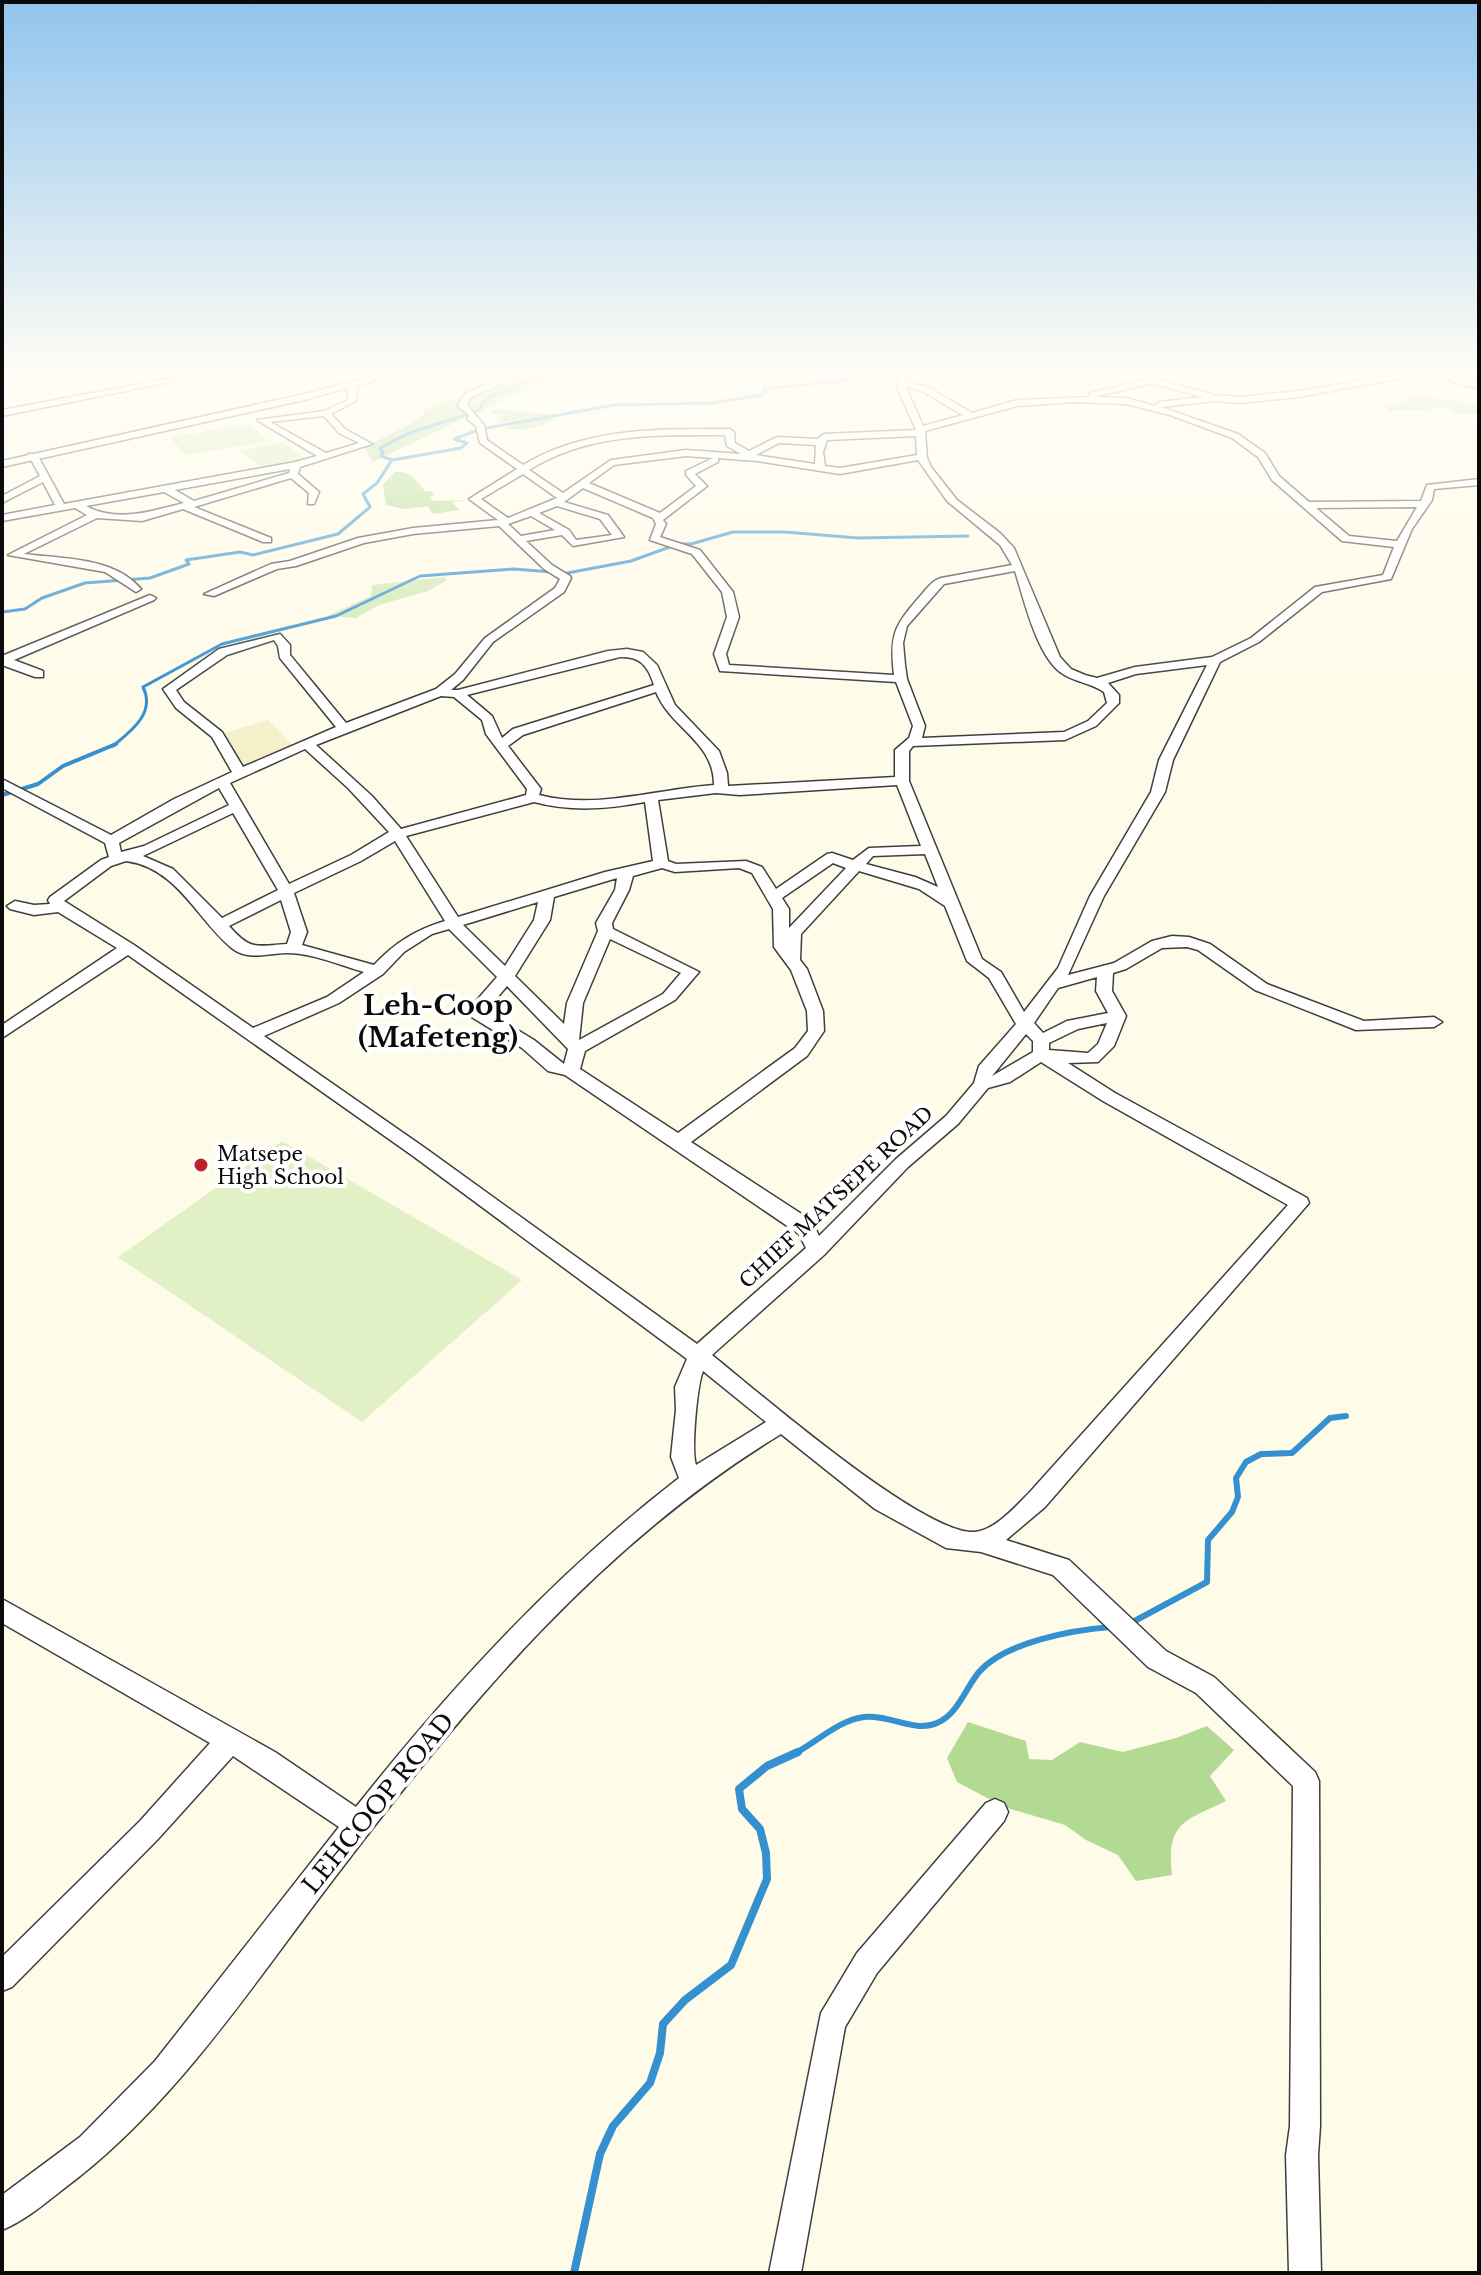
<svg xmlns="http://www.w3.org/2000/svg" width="1481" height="2275" viewBox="0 0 1481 2275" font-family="'Libre Baskerville',serif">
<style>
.farmland{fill:#f4f1ca}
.green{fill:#cfe9b3}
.forest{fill:#b2da93}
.pitch{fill:#e1f0c5}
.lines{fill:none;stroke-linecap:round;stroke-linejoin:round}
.stream-far3{stroke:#3490ce;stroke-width:3}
.stream-far2{stroke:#3490ce;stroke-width:4}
.stream-far1{stroke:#3490ce;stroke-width:6}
.stream{stroke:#3490ce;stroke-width:8}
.minor-casing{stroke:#3e3e3e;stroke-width:3}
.tertiary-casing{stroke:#3e3e3e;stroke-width:3}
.minor{fill:#fff;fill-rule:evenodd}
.tertiary{fill:#fff;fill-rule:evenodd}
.poi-dot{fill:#bc2329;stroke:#fff;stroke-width:3}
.labels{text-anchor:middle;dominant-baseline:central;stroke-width:8;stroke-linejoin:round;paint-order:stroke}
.poi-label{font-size:20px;fill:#0b0b0b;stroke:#fff;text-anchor:start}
.street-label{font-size:20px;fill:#0b0b0b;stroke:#fff}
.near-street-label{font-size:24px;fill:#0b0b0b;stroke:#fff}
.district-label{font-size:28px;font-weight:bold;fill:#0b0b0b;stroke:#fff}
</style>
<rect width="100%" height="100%" fill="#fffbe9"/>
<!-- farmland -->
<path class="farmland" d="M268,720L293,746L241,767L220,734Z"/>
<!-- green -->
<g class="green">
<path d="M251,424L268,441L185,455L170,437Z"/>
<path d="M283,442L305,458L261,467L239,451Z"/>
<path d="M444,577L447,580L428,591L379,605L356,618L327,616L371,596L372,585Z"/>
</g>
<!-- forest -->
<g class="forest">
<path d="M565,371L372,462L365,447L420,419L426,409L453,399L481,396V389L507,385L538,372Z"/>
<path d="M1418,396L1465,402L1477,407L1474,408L1479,410V414H1460L1443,406L1424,410L1388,411L1385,406L1410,401L1401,397Z"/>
<path d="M493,410L556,414L551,415L553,420C539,429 522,431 506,428L524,422L521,419L500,422L499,417L507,416L490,412Z"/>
<path d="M395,472C412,471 416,480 425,491H431L434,495L430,498L432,501L467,500L452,502L459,510L433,514L428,506L404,509L386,505L383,485Z"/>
<path d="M968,1722L1026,1741L1029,1759L1052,1760L1080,1742L1123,1752L1176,1738L1207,1726L1234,1750L1210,1776L1226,1801C1184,1821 1166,1823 1172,1875L1136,1881L1118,1855L1086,1840L1065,1825L1004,1807L957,1782L947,1758Z"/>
</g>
<!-- pitch -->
<path class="pitch" d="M282,1141L522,1280L362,1422L118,1257Z"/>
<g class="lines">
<!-- stream-far3 -->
<g class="stream-far3">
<path d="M392,460L381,456L383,452L380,448L407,434L477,411L488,398L551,371"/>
<path d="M562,574L631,561L678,544H691L733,532H785L858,538L968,536"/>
<path d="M2,612L25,609L42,598L85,583L150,578L189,564L186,560L240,552L253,555L338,534L370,507L363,494L377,483L392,460L461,448L467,443L454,439L481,429L614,405L712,403L761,395L766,392L763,389L848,380L866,371"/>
<path d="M113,746C131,731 156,713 143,687L222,644L336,616L420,576L514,569L552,572"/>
</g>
<!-- stream-far2 -->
<path class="stream-far2" d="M2,795L38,784L63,766L116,744"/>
<!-- stream-far1 -->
<g class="stream-far1">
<path d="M1129,1624L1207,1582L1208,1540L1232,1512L1238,1497L1236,1478L1246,1462L1261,1454L1292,1453L1330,1418L1346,1416"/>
<path d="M794,1754C817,1742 839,1720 864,1717C889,1714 914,1733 937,1723C958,1714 965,1689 979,1672C1005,1642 1073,1630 1111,1627"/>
</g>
<!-- stream -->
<path class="stream" d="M574,2273L600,2154L613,2126L650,2083L660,2053L663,2024L685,2000L731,1965L767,1879L766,1853L760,1829L742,1809L739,1789L767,1766L798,1752"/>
<!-- minor casing -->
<g class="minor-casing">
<g id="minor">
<path d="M208,371H224L2,416V410Z"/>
<path d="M520,371H539L506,378L505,382L470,398L467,405L484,425L487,440L523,465C586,427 659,429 730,429L734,432L735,443L749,451L777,437L818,439L824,434L916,430L898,390V371H906L905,382L928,387L972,413L1017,400L1091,397L1090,393L1152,378L1214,395L1241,397L1298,391L1418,371H1431L1479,383V389L1426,374L1298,397L1241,403L1214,401L1161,407L1238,434L1265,453L1279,476L1309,502L1421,501L1427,485L1479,479V485L1434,489L1432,500L1412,529L1391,579L1322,592L1259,642L1220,662L1173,760L1165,792L1104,896L1068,975L1114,963L1152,941L1172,936L1189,937L1210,944L1267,984L1364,1021L1434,1017L1442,1022L1434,1027L1356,1030L1255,990L1198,950L1187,947L1162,948L1126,969L1113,973L1112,991L1126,1016L1114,1046L1098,1062L1068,1063L1115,1093L1307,1198L1309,1203L1045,1507L1006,1540L1069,1560L1166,1651L1214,1677L1315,1772L1319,1781L1320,2126L1318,2155L1321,2273H1289L1286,2155L1290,2126L1293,1786L1196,1693L1148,1667L1053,1575L981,1552L946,1548L875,1509L781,1434C602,1543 468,1703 342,1868C256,1979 177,2105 62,2190C43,2205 24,2221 2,2230V2195L80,2137L155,2061L339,1827L233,1756L158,1839L12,1987L2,1991V1957L140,1821L210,1743L2,1623V1599L275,1752L356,1807C452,1686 556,1573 679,1478L671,1457L676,1410L675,1387L687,1359L413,1156L128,955L2,1038V1025L117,948L58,912L34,915L10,909L7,906L15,901L34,905L50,904L48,900L50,897L101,860L109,857L105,843L2,788V779L111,835L174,799L232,772L212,737L176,708L163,689L219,649L280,634L290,645V655L346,723L436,689L455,674L485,638L555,588L560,579L544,569L499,526L413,534L364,543L296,566L277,569L214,596L204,594L271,564L290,561L358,538L413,528L498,520L469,499L517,469L480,443L476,426L467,419L469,415L458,406L464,394L498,379L499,374ZM1152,383L1202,397L1159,402L1155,406L1126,398L1094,397ZM906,387L922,391L963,415L923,426ZM1074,402L1126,404L1170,415L1232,438L1258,457L1272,480L1342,541L1394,547L1383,575L1315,587L1251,638L1212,657L1135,667L1097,678L1085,675L1071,669L1060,657L1014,548L1000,533L957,500L931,467L927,458L925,431L1017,406ZM711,435H725L727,446L741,454L686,450L611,460L563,493L529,470C585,435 648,435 711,435ZM916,436L917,455L840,468L825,466L823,452L827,440ZM779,443L816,445L815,464L756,455ZM686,456L713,458L686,471V475L696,486L660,513L589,483L614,465ZM718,458L757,461L840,474L918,460L947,501L1000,545L1012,565L941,578C932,581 928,587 922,594C895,625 889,633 894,675L729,665L726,654L739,617L733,592L700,550L660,537L666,524L663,520L707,486L695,474L718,462ZM523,474L557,498L508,518L481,499ZM583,488L653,518L656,524L650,540L692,554L722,592L727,617L714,654L720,671L896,682L913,726L909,738L895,750V777L728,786L727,773L719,751L675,705L657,665L643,652L627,649L608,651L458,690H451L463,680L493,642L564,592L571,578L570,576L552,565L526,541L562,535L573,546L624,537L608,515L564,502ZM557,506L600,519L612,535L576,540L569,530L539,513ZM1417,507L1397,541L1349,536L1316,508ZM531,516L555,530L521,536L508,524ZM1015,571C1024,599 1037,658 1063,674C1075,682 1091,683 1104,692L1107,703L1088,721L1064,732L922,738L925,726L907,679L905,665L903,643L907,626L944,584ZM274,640L278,646L280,658L336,727L243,767L222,732L184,702L176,690L227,655ZM620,657C640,656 648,666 654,685L513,729L502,738L492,716L467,695ZM1207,665L1159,760L1151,792L1090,896L1058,968L1024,1012L1001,972L982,959L909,781V751L913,746L1065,740L1096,726L1119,703V695L1108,683L1136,674ZM656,692C671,729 714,741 714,785C656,789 597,810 539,795L541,789L508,746L523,735ZM441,696L454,697L482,720L486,734L527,789L526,795L401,829L372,796L316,745ZM305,749L348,788L389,832L351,855L289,884L230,783ZM897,785L921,846L869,848L853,860L832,853L827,854L776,889L762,867L746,861L676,864L668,861L658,800L716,793L740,795ZM219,788L229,805L144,846L121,852L119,843ZM534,802C572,812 607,809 645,802L653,861L605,872L458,917L406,836ZM233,813L278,890L222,918L173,869L143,856ZM395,841L445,921C415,930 395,943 374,965L302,945L307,932L294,893L361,861ZM925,854L938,887L915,877L866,864L873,856ZM126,861C178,868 197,920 233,949C249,961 269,953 287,953C313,953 339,965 364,972L327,997L253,1028L134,945L64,901L111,866ZM833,863L846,868L789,928V909L782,898ZM662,868L675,872L739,868L752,873L773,909L774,947L791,970L807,1011L808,1031L795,1048L678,1133L580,1069L585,1051L675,1000L699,972L613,929L612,923L629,890L633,876ZM859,871L919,889L945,906L967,961L989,978L1016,1024L979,1066L974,1083L946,1116L896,1159L819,1236L814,1225L800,1213L691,1142L807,1056L824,1031L823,1011L807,969L800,960L801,934ZM617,878L615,890L596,923L598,931L567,1003L564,1024L515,976L550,920L554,897ZM281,900L291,932L287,944C256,946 251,951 229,926ZM538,902L534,920L505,966L463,925ZM449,929L497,977L470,1008L468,1012L470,1016L522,1048L548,1071L565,1075L799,1234L806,1248L697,1344L425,1148L264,1036L339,1003L383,974L404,952L432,934ZM610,939L681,973L663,994L579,1040L583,1003ZM1097,977L1096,991L1108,1013L1067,1021L1043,1033L1034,1023L1058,988ZM507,986L568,1049L564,1064L534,1040L486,1011ZM1107,1023L1098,1044L1088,1053L1049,1050V1043L1078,1029ZM1026,1034L1033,1041V1052L992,1076ZM1041,1062L1103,1101L1288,1205L1029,1493C1015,1507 995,1530 975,1532C924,1536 758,1392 712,1355L824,1255L908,1167L958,1124L988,1088L1010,1082ZM703,1371L766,1422L696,1465C691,1451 697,1386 703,1371Z"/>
<path d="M348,383H354L358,388L356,401L331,414L345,429L372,444L300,467L298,474L319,492L314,504H308L309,493L291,478L194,507L271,538V542H263L183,509L142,521L97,518L24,554C64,559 114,557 141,589L136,592L105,572L8,555L87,515L75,508L2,521V515L55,505L43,482L2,503V496L40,476L28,454H34L39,458L64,504L295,462L317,456L257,420L324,411L348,400ZM324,416L339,433L359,443L326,453L270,422ZM290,469L289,473L194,501L175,490ZM164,492L184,503C152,511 117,523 86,506Z"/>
<path d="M150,595L156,598L154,600L14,660L43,671V677H35L2,665V656Z"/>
<path d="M995,1799L1004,1803L1008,1812L1004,1821L877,1973L845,2027L801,2273H769L821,2013L857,1953L986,1803Z"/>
</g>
</g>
<!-- tertiary casing -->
<g class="tertiary-casing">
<path id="tertiary" d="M393,371H409L304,400L2,467V461L304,394Z"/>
</g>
<!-- minor -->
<use href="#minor" class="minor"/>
<!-- tertiary -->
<use href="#tertiary" class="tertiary"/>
</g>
<!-- sky -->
<linearGradient id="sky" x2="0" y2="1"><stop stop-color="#91c4ee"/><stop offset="0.54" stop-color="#fffdf5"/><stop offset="1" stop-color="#fffdf5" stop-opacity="0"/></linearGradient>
<rect width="1481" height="689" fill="url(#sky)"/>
<!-- markers -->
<circle class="poi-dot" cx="201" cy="1165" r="8"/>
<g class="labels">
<!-- poi labels -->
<g class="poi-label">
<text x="217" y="1154">Matsepe<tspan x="217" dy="23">High School</tspan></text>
</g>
<!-- street labels -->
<g class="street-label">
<text transform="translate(836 1197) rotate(-43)">CHIEF MATSEPE ROAD</text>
</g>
<!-- near-street labels -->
<g class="near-street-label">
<text transform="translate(378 1803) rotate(-51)">LEHCOOP ROAD</text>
</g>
<!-- district labels -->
<g class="district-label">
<text x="438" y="1005">Leh-Coop<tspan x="438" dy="32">(Mafeteng)</tspan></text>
</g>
</g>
<!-- border -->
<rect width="1481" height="2275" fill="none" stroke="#0b0b0b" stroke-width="8"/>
</svg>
